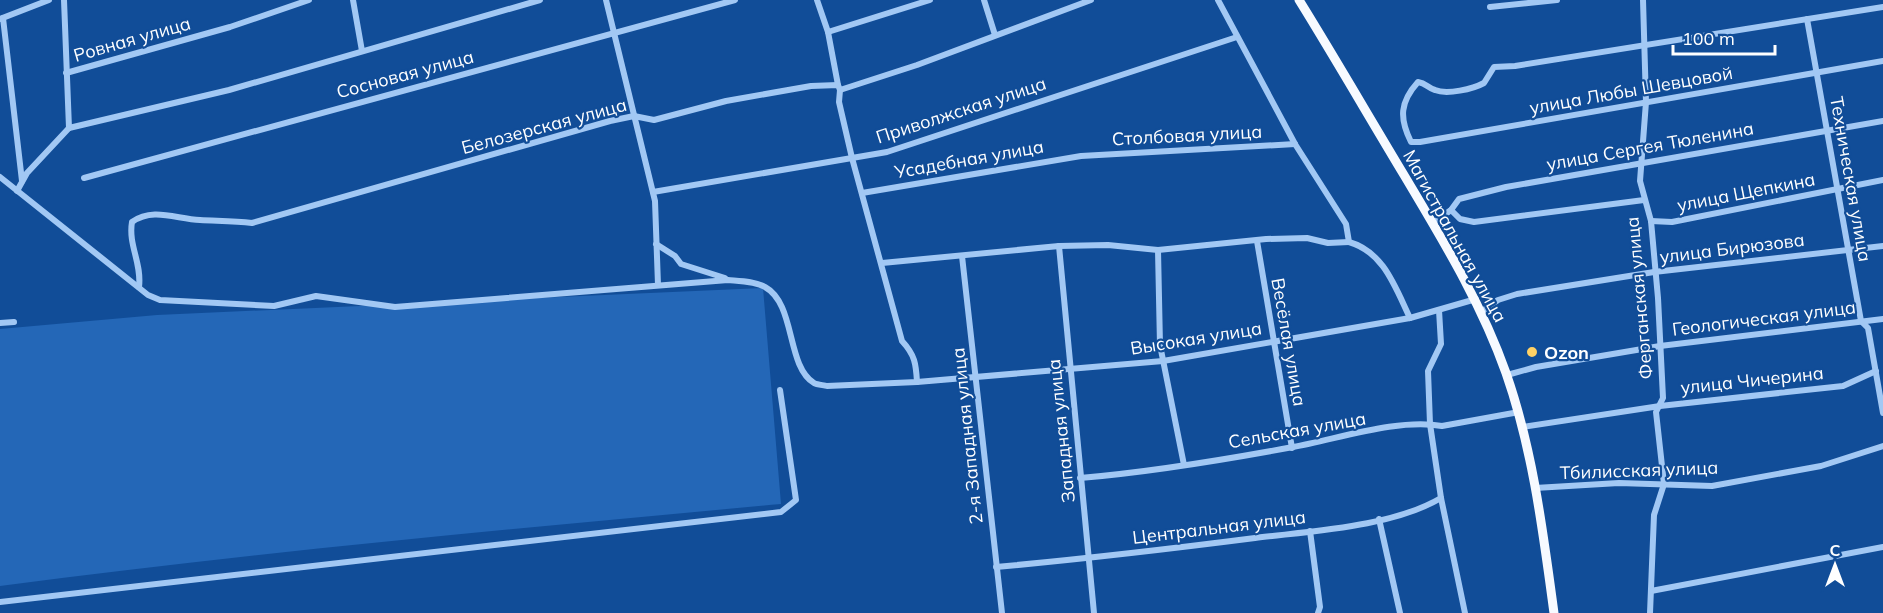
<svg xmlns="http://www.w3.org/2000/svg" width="1883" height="613" viewBox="0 0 1883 613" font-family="Mulish,sans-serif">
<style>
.green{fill:#2467b7}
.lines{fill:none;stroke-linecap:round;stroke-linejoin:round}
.minor{stroke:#a2c8f4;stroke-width:6}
.trunk{stroke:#f7faff;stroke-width:9}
.poi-dot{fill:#ffd165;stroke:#114d98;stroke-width:2}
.labels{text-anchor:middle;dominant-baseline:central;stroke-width:4.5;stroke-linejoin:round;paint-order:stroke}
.street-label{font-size:18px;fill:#fff;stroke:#114d98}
.poi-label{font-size:18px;font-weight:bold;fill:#fff;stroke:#114d98;text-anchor:start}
</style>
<rect width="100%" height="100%" fill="#114d98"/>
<!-- green -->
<path class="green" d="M763,288L781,504C520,528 259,552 0,586V329L157,315Z"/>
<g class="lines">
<!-- minor -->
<g class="minor">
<path d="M353,0L362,51"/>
<path d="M606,0L655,201L658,285"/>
<path d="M817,0L828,32L838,85"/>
<path d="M984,0L995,35"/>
<path d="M1218,0L1295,144L1346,224L1349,242C1384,252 1395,287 1410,318"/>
<path d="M1643,0L1646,102L1640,181L1651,221L1658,298L1663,398L1656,412L1664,484L1654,515L1650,613"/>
<path d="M1490,7L1557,0"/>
<path d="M1883,7L1515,66L1494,67L1484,83C1473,89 1447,95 1435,90C1428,88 1426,83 1418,82C1400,102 1399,118 1411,142H1420L1883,61"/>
<path d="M3,18L22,181"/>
<path d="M0,19L49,0"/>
<path d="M1807,19L1861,321L1868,328L1883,413"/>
<path d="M828,32L930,0"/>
<path d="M66,73L230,27L309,0"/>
<path d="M840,90L839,102L852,158L902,341C915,355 916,364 917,382"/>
<path d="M69,128L229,90L540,0"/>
<path d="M0,177L148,295L160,300L274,306L316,296L395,307L728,280C740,281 755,281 765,287C796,304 786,366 814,383C817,385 824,385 827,386L917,382L1163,361L1410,318L1476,299"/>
<path d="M84,178L735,0"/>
<path d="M17,191L27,173L69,128L64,0"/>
<path d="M653,192L887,152L1237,37"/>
<path d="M862,193L1081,156L1295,144"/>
<path d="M1451,210L1460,219L1474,222L1644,200"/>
<path d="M1651,221L1672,222L1883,180"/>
<path d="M1433,223L1451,210L1459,199L1506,187L1883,121"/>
<path d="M1257,241L1292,448"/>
<path d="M656,244L675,256L681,264L725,278"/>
<path d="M1059,246L1094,613"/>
<path d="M1158,250L1160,345L1184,465"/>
<path d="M962,256L1002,613"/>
<path d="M882,263L1059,246L1108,245L1158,250L1266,239L1307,238L1328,243L1349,242"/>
<path d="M139,287C142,263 128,245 132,222C153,207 176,219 200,220C218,221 234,221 252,223L610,121L634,116L654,120L726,101L811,86L838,85L840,90L917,65L1091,0"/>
<path d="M1439,310L1441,344L1428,371L1430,424L1441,498L1465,613"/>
<path d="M1481,312L1498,300L1517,294L1654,272L1883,246"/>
<path d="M0,323L14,322"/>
<path d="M1507,375L1536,367L1660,346L1883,319"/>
<path d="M1522,427L1660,406L1843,386L1876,371"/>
<path d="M1080,478C1151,472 1223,460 1293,447C1338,439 1398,418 1442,426L1519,412"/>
<path d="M1535,488L1619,483L1712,486L1821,466L1883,446"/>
<path d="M1379,519L1400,613"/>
<path d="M1310,531L1320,607L1318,613"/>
<path d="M996,567C1083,559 1169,549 1255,538C1311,531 1392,527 1441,498"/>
<path d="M1651,591L1883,547"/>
<path d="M0,602L781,512L796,500L780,390"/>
</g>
<!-- trunk -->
<path class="trunk" d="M1299,0C1335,58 1369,117 1404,175C1442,239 1481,302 1506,373C1533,450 1543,532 1554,613"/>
</g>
<!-- markers -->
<circle class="poi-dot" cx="1532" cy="352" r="6"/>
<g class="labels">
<!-- street labels -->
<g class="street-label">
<text transform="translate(132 39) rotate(-16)">Ровная улица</text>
<text transform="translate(405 74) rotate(-15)">Сосновая улица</text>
<text transform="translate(1631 90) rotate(-10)">улица Любы Шевцовой</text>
<text transform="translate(961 110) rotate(-18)">Приволжская улица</text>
<text transform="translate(544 126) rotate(-15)">Белозерская улица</text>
<text transform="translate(1187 135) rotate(-3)">Столбовая улица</text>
<text transform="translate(1650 146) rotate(-10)">улица Сергея Тюленина</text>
<text transform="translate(969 159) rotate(-10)">Усадебная улица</text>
<text transform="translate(1851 179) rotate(80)">Техническая улица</text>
<text transform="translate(1746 192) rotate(-11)">улица Щепкина</text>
<text transform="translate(1455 236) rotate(61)">Магистральная улица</text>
<text transform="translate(1732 248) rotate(-7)">улица Бирюзова</text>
<text transform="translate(1639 298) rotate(-95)">Ферганская улица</text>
<text transform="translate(1764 318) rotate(-7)">Геологическая улица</text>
<text transform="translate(1196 338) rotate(-9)">Высокая улица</text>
<text transform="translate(1289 342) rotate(80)">Весёлая улица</text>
<text transform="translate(1752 380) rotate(-6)">улица Чичерина</text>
<text transform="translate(1297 430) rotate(-10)">Сельская улица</text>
<text transform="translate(1061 431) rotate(-96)">Западная улица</text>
<text transform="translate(967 436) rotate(-96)">2-я Западная улица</text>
<text transform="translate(1639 470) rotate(-2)">Тбилисская улица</text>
<text transform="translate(1219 527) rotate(-7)">Центральная улица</text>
</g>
<!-- poi labels -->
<g class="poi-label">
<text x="1544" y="352">Ozon</text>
</g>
</g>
<!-- north arrow -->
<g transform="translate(1835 565)" stroke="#114d98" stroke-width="4.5" paint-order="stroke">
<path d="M0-4.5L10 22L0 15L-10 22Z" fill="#ffffff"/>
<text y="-9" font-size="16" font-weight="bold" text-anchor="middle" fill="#ffffff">С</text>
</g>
<!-- scale -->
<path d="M1673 45v9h102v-9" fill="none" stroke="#ffffff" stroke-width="3"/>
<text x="1682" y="45" font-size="18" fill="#ffffff" stroke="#114d98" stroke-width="4.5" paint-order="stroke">100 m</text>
</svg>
